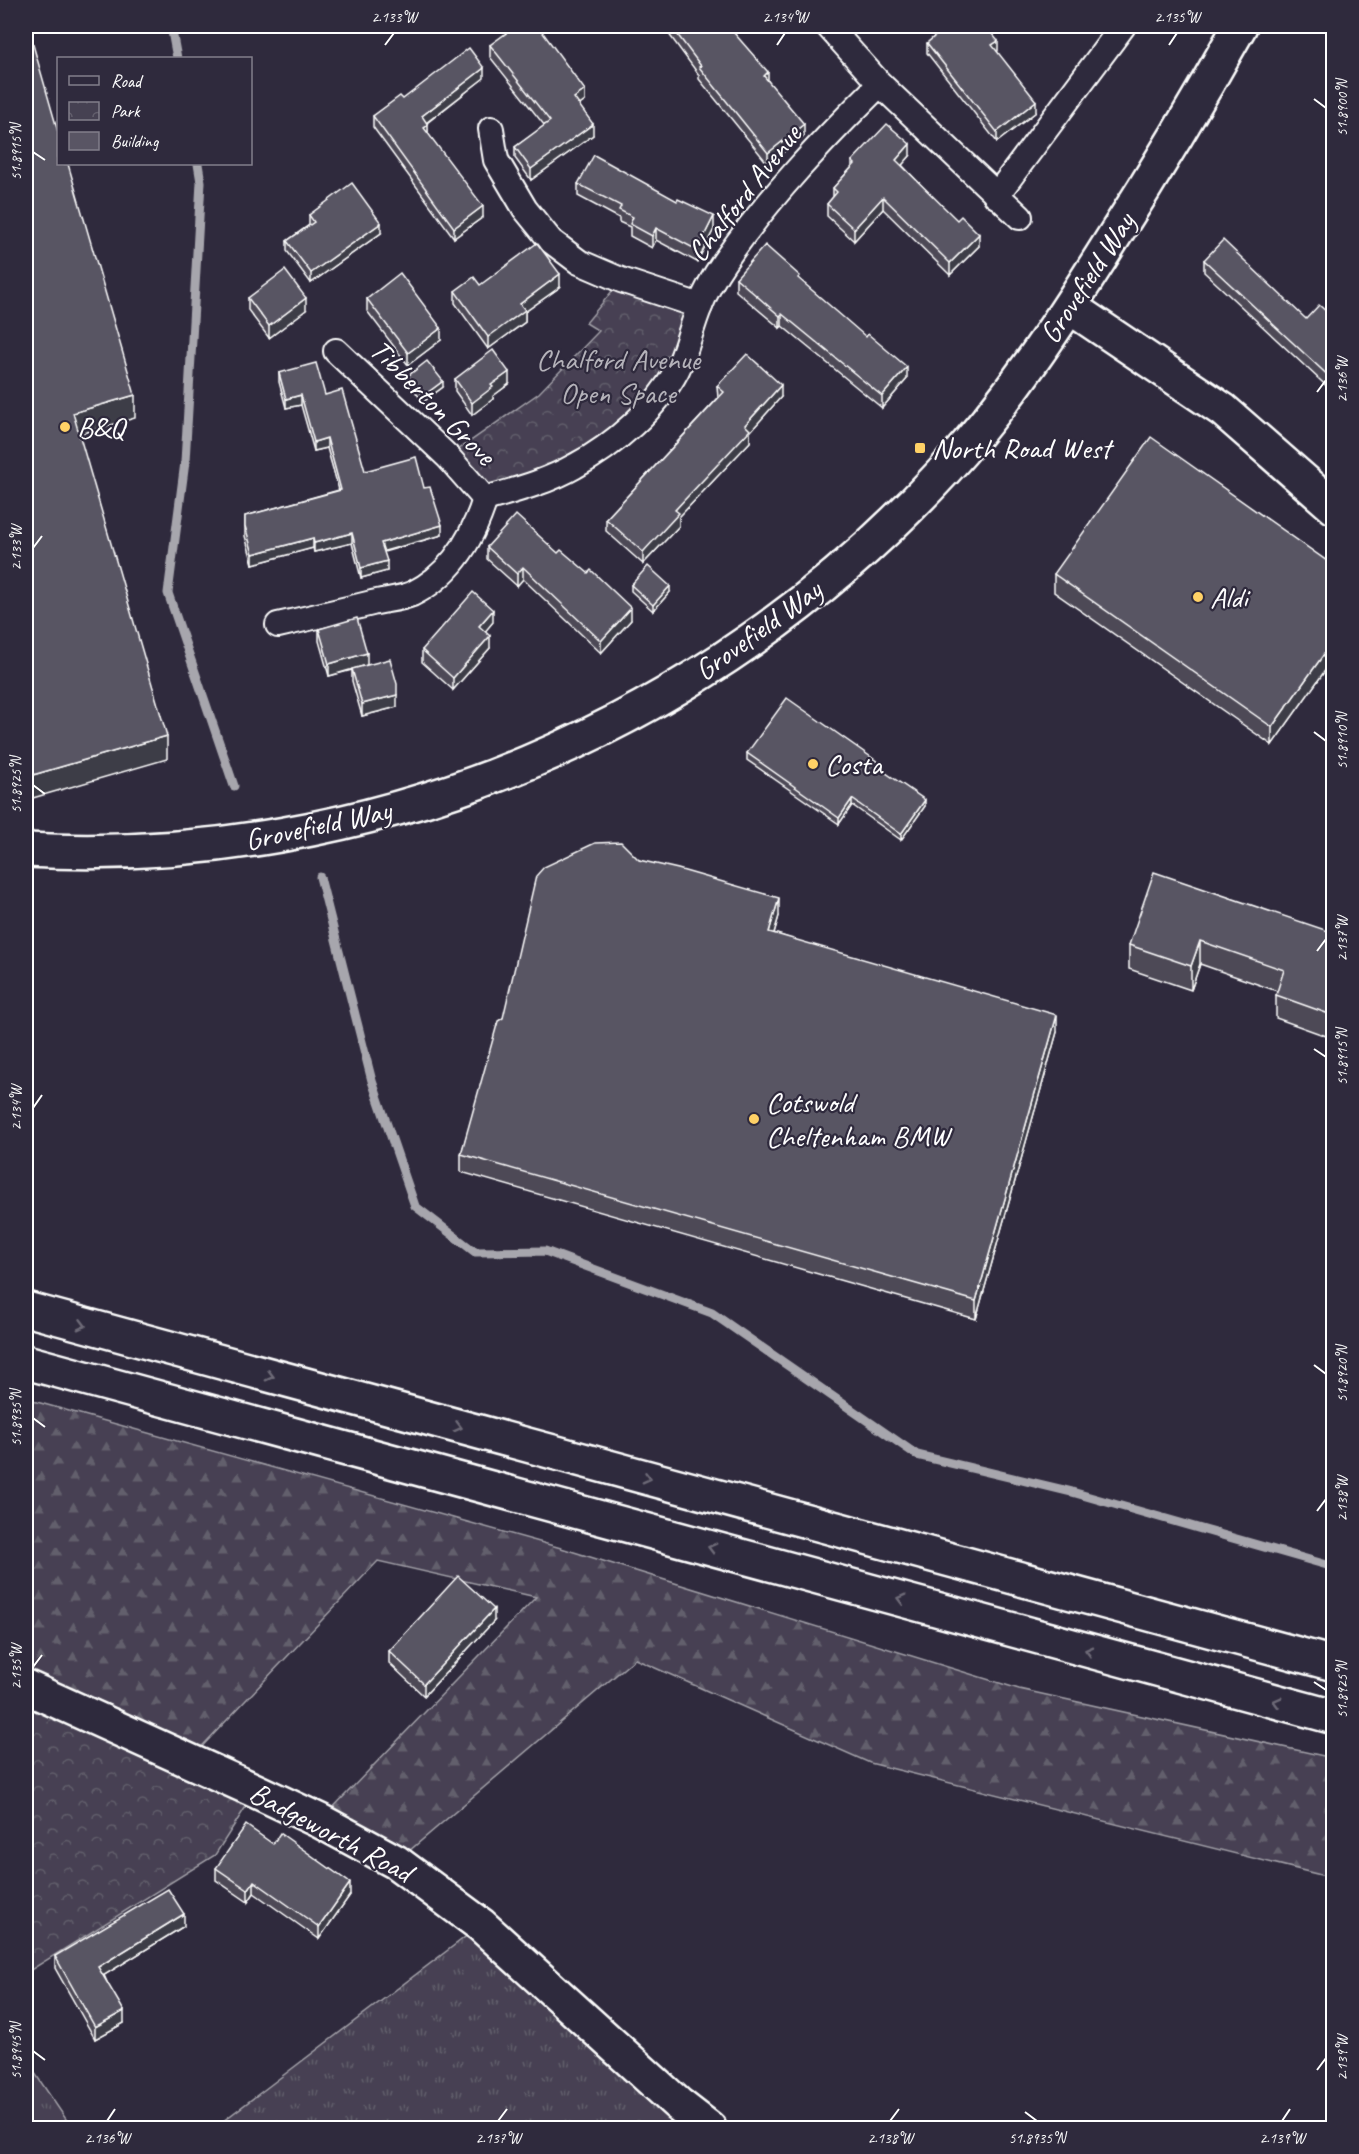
<svg xmlns="http://www.w3.org/2000/svg" width="1359" height="2154" viewBox="0 0 1359 2154" font-family="Caveat,sans-serif">
<style>
.grass{fill:url(#grass-tufts);stroke:#a2a0a8;stroke-width:1.5}
.forest{fill:url(#forest-firs);stroke:#a2a0a8;stroke-width:1.5}
.park{fill:url(#park-crowns);stroke:#a2a0a8;stroke-width:1.5}
.lines{fill:none;stroke-linecap:round;stroke-linejoin:round}
.stream{stroke:#a7a6ad;stroke-width:9}
.street-casing{stroke:#fff;stroke-width:28}
.secondary-casing{stroke:#fff;stroke-width:38}
.highway-casing{stroke:#fff;stroke-width:38}
.street{stroke:#2f2a3d;stroke-width:24}
.secondary{stroke:#2f2a3d;stroke-width:33}
.highway{stroke:#2f2a3d;stroke-width:33}
.wall{fill:#4d4956;stroke:#fff;stroke-width:1.5}
.shaded-wall{fill:#3e3c46;stroke:#fff;stroke-width:1.5}
.building{fill:#595564;stroke:#fff;stroke-width:1.5}
.oneway{stroke:#6d6a77}
.ticks{fill:none;stroke:#fff;stroke-width:2}
.poi-dot{fill:#ffd166;stroke:#2f2a3d;stroke-width:2}
.labels{text-anchor:middle;dominant-baseline:central;stroke-width:4.5;stroke-linejoin:round;paint-order:stroke}
.street-label{font-size:30px;fill:#fff;stroke:#2f2a3d}
.park-label{font-size:30px;fill:#b5b3ba;stroke:#2f2a3d}
.poi-label{font-size:30px;fill:#fff;stroke:#2f2a3d;text-anchor:start}
.neatline{fill:none;stroke:#fff;stroke-width:2}
.ticks-label{font-size:15px;text-anchor:middle;fill:#fff}
</style>
<defs>
<pattern id="grass-tufts" width="24" height="20" patternUnits="userSpaceOnUse" patternTransform="scale(1.5)"><rect width="24" height="20" fill="#464152"/><path d="M3 7l-1-3M5 7V3M7 7l1-3M15 17l-1-3M17 17v-4M19 17l1-3" fill="none" stroke="#625e6c"/></pattern>
<pattern id="forest-firs" width="22" height="20" patternUnits="userSpaceOnUse" patternTransform="scale(1.5)"><rect width="22" height="20" fill="#464152"/><path d="M5 1l3.5 6h-7zM16 11l3.5 6h-7z" fill="#625e6c"/></pattern>
<pattern id="park-crowns" width="20" height="18" patternUnits="userSpaceOnUse" patternTransform="scale(1.5)"><rect width="20" height="18" fill="#464152"/><path d="M2 6a3 3 0 1 1 6 0M12 15a3 3 0 1 1 6 0" fill="none" stroke="#625e6c"/></pattern>
</defs>
<rect width="100%" height="100%" fill="#2f2a3d"/>
<filter id="ink" filterUnits="userSpaceOnUse"><feTurbulence type="fractalNoise" baseFrequency=".0167" numOctaves="2"/><feDisplacementMap in="SourceGraphic" scale="12" xChannelSelector="R" yChannelSelector="G"/><feConvolveMatrix kernelMatrix="1 2 1 2 8 2 1 2 1" color-interpolation-filters="sRGB"/></filter>
<g filter="url(#ink)">
<!-- grass -->
<g class="grass">
<path d="M481,1925L709,2128H214Z"/>
<path d="M26,2060L72,2128H26Z"/>
</g>
<!-- forest -->
<path class="forest" d="M26,1399L561,1548L1019,1689L1333,1758V1878L870,1763L635,1659L396,1862L320,1821L536,1597L378,1561L189,1760L26,1687Z"/>
<!-- park -->
<g class="park">
<path d="M621,280L700,306L693,328L627,429L485,499L448,457L539,393L599,331L586,323Z"/>
<path d="M26,1687L256,1791L215,1855L26,1973Z"/>
</g>
<g class="lines">
<!-- stream -->
<g class="stream">
<path d="M171,26L177,58"/>
<path d="M198,164L201,182L185,462L168,593L234,786"/>
<path d="M320,877L372,1081L415,1206L475,1252L545,1251L712,1313L917,1455L1072,1492L1334,1567"/>
</g>
<!-- street casing -->
<g class="street-casing">
<g id="street">
<path d="M828,26L880,84L1020,217"/>
<path d="M491,129L496,160L525,209L551,241L579,262L621,280L700,306"/>
<path d="M996,196L1123,26"/>
<path d="M336,351L448,457L485,499"/>
<path d="M485,499C516,490 547,482 575,466C613,446 657,408 677,370C687,350 691,327 700,306C706,291 715,275 724,262C769,197 824,139 880,84"/>
<path d="M278,625C309,618 340,611 372,603C384,600 400,599 412,594C451,575 473,538 485,499"/>
</g>
</g>
<!-- secondary casing -->
<g class="secondary-casing">
<g id="secondary">
<path d="M1070,307L1223,410L1334,507"/>
<path d="M26,850C372,869 711,725 945,470C1009,400 1061,321 1111,241C1156,171 1199,99 1240,26"/>
<path d="M26,1687L256,1791L320,1821L396,1862L481,1925L678,2104L709,2128"/>
</g>
</g>
<!-- highway casing -->
<g class="highway-casing">
<g id="highway">
<path d="M26,1309L1334,1664"/>
<path d="M26,1362L1334,1717"/>
</g>
</g>
<!-- street -->
<use href="#street" class="street"/>
<!-- secondary -->
<use href="#secondary" class="secondary"/>
<!-- highway -->
<use href="#highway" class="highway"/>
</g>
<!-- wall -->
<g class="wall">
<path d="M663,26H728L768,81L804,136L768,164L699,79V75Z"/>
<path d="M929,26H991L992,34L997,52L1036,112L997,142L927,53V43L936,35Z"/>
<path d="M1052,26H1063L1056,31Z"/>
<path d="M490,45L585,101L579,105L593,135L531,180L515,158V147L545,126L490,57Z"/>
<path d="M484,78L427,123L428,134L483,217L454,238L373,127V116L403,99Z"/>
<path d="M910,156L902,165L979,246L950,275L883,209L854,241L827,216V204L833,197V188L852,167V161Z"/>
<path d="M578,184L714,229L697,262L656,240L652,248L630,236V227L619,222V218L578,196Z"/>
<path d="M309,215L381,233L311,283L287,251V241L309,225Z"/>
<path d="M1204,260L1306,319L1334,318V393L1204,272Z"/>
<path d="M736,278L800,281L907,379L882,408L782,326L780,328L736,291Z"/>
<path d="M480,285L560,287L525,312V322L488,349L455,303V291Z"/>
<path d="M248,298L306,310L269,338L248,310Z"/>
<path d="M367,299L441,340L408,365L367,311Z"/>
<path d="M279,373L325,395L365,471L424,488L442,535L384,552L387,571L361,578L352,543L314,552L313,548L253,564L245,536V516L339,490L327,448L314,451L301,405L286,408L279,382Z"/>
<path d="M408,376L443,387L423,402L408,382Z"/>
<path d="M455,379L509,384L493,396V399L472,415L455,391Z"/>
<path d="M717,386L781,397L750,432V442L679,517V526L643,564L606,531V519L718,398Z"/>
<path d="M487,547L631,620L601,653L523,579L517,586L487,559Z"/>
<path d="M1334,566V658L1272,745L1054,592V574Z"/>
<path d="M631,585L670,592L653,611L631,591Z"/>
<path d="M493,622L484,632L490,648L453,690L422,662V650Z"/>
<path d="M319,629L367,665L397,707L362,716L352,681V670L329,676L319,641Z"/>
<path d="M747,753L878,767L925,806L901,840L852,805L839,824L747,760Z"/>
<path d="M639,860L779,916L774,933L1057,1032L976,1319L461,1172V1154L503,1018Z"/>
<path d="M1334,933V1023L1329,1037L1276,1018V995L1277,991L1200,964L1191,990L1129,969V945Z"/>
<path d="M494,1621L424,1696L389,1663V1651Z"/>
<path d="M273,1844L350,1895L319,1939L254,1893L248,1902L216,1880V1868Z"/>
<path d="M184,1926L104,1975L124,2023L95,2039L55,1968V1956Z"/>
</g>
<!-- shaded-wall -->
<g class="shaded-wall">
<path d="M1056,26H1063L1056,31Z"/>
<path d="M998,41V51L992,56V45Z"/>
<path d="M484,68V78L422,126V116Z"/>
<path d="M768,72V84L764,76Z"/>
<path d="M585,90V101L574,109V98Z"/>
<path d="M1036,101V112L997,142V132Z"/>
<path d="M593,124V135L531,180V169Z"/>
<path d="M804,124V136L768,164V153Z"/>
<path d="M428,125V136L424,128Z"/>
<path d="M910,144V156L896,172V160Z"/>
<path d="M883,197V209L854,241V229Z"/>
<path d="M483,206V217L454,238V228Z"/>
<path d="M714,216V229L697,262V250Z"/>
<path d="M381,223V233L311,283V273Z"/>
<path d="M656,228V240L652,248V236Z"/>
<path d="M979,234V246L950,275V263Z"/>
<path d="M560,274V287L525,312V322L488,349V337L520,304Z"/>
<path d="M306,298V310L269,338V326Z"/>
<path d="M782,314V326L780,328V316Z"/>
<path d="M441,328V340L408,365V353Z"/>
<path d="M907,367V379L882,408V396Z"/>
<path d="M509,372V384L493,396V399L472,415V403L491,385Z"/>
<path d="M443,381V387L423,402V396Z"/>
<path d="M781,385V397L750,432V442L679,517V526L643,564V552L675,510L745,425Z"/>
<path d="M135,395V418L73,436V413Z"/>
<path d="M301,395V405L286,408V399Z"/>
<path d="M327,438V448L314,451V442Z"/>
<path d="M442,525V535L381,552V543Z"/>
<path d="M352,533V543L314,552V543Z"/>
<path d="M313,538V548L253,564V554Z"/>
<path d="M387,561V571L361,578V568Z"/>
<path d="M523,567V579L517,586V574Z"/>
<path d="M670,586V592L653,611V605Z"/>
<path d="M631,608V620L601,653V641Z"/>
<path d="M493,610V622L479,639V626Z"/>
<path d="M490,636V648L453,690V678Z"/>
<path d="M1334,640V658L1272,745V727Z"/>
<path d="M367,653V665L329,676V664Z"/>
<path d="M397,695V707L362,716V704Z"/>
<path d="M167,736V759L26,800V777Z"/>
<path d="M852,799V805L839,824V818Z"/>
<path d="M925,800V806L901,840V834Z"/>
<path d="M779,898V916L769,950V932Z"/>
<path d="M1200,941V964L1191,990V966Z"/>
<path d="M1334,1000V1023L1329,1037V1014Z"/>
<path d="M1057,1015V1032L976,1319V1301Z"/>
<path d="M494,1609V1621L424,1696V1684Z"/>
<path d="M254,1881V1893L248,1902V1890Z"/>
<path d="M350,1883V1895L319,1939V1927Z"/>
<path d="M184,1914V1926L98,1979V1967Z"/>
<path d="M124,2011V2023L95,2039V2027Z"/>
</g>
<!-- building -->
<g class="building">
<path d="M516,26H538L585,90L574,98L593,124L531,169L515,147L550,121L490,45Z"/>
<path d="M671,26H728L768,72L764,76L804,124L768,153L699,67L701,66Z"/>
<path d="M937,26H991L992,34L998,41L992,45L1036,101L997,132L927,43L941,31Z"/>
<path d="M26,27H28L58,132V164H68L135,395L73,413L167,736L26,777Z"/>
<path d="M469,48L484,68L422,116L428,125L424,128L483,206L454,228L373,116L400,96L403,99Z"/>
<path d="M887,124L910,144L896,160L957,220L961,216L979,234L950,263L883,197L854,229L827,204L837,192L833,188L855,164L852,161Z"/>
<path d="M594,155L677,201L678,199L714,216L697,250L656,228L652,236L630,224L633,217L619,210L621,206L578,184Z"/>
<path d="M352,183L381,223L311,273L287,241L314,222L309,215Z"/>
<path d="M1223,240L1306,319L1319,305L1334,318V381L1204,260Z"/>
<path d="M537,243L560,274L520,304L525,310L488,337L455,291L474,277L480,285Z"/>
<path d="M765,245L800,276L798,278L866,337L868,334L907,367L882,396L782,314L780,316L736,278Z"/>
<path d="M285,270L306,298L269,326L248,298Z"/>
<path d="M400,273L441,328L408,353L367,299Z"/>
<path d="M493,350L509,372L491,385L493,387L472,403L455,379Z"/>
<path d="M747,354L781,385L745,425L750,430L675,510L679,513L643,552L606,519L724,392L717,386Z"/>
<path d="M427,361L443,381L423,396L408,376Z"/>
<path d="M316,363L325,395L342,390L365,471L416,457L424,488L430,487L442,525L381,543L387,561L361,568L352,533L314,543L313,538L253,554L245,526V516L341,490L327,438L314,442L301,395L286,399L279,373Z"/>
<path d="M1151,437L1334,566V640L1272,727L1054,574Z"/>
<path d="M516,515L558,553L561,550L588,573L591,570L631,608L601,641L523,567L517,574L487,547Z"/>
<path d="M648,566L670,586L653,605L631,585Z"/>
<path d="M473,592L493,610L479,626L490,636L453,678L422,650Z"/>
<path d="M357,618L367,653L329,664L319,629Z"/>
<path d="M390,659L397,684V695L362,704L352,669Z"/>
<path d="M787,698L878,762L876,766L925,800L901,834L852,799L839,818L747,753Z"/>
<path d="M621,842L639,860L678,869L779,898L769,932L1057,1015L976,1301L461,1154L498,1021L503,1018L536,876L544,867L595,843Z"/>
<path d="M1154,872L1334,933V1000L1329,1014L1276,995L1284,970L1200,941L1191,966L1129,945Z"/>
<path d="M458,1576L494,1609L424,1684L389,1651Z"/>
<path d="M246,1825L273,1844L280,1833L350,1883L319,1927L254,1881L248,1890L216,1868Z"/>
<path d="M168,1889L184,1914L98,1967L124,2011L95,2027L55,1956Z"/>
</g>
<!-- one-way arrows -->
<defs><path id="oneway-chevron" d="M-2-3.5L2.5 0L-2 3.5" fill="none" stroke-width="1.6" stroke-linecap="round" stroke-linejoin="round" transform="scale(1.5)"/></defs>
<g class="oneway">
<use href="#oneway-chevron" transform="translate(82 1325) rotate(15)"/>
<use href="#oneway-chevron" transform="translate(270 1376) rotate(15)"/>
<use href="#oneway-chevron" transform="translate(458 1427) rotate(15)"/>
<use href="#oneway-chevron" transform="translate(647 1478) rotate(15)"/>
<use href="#oneway-chevron" transform="translate(712 1548) rotate(-165)"/>
<use href="#oneway-chevron" transform="translate(901 1599) rotate(-165)"/>
<use href="#oneway-chevron" transform="translate(1089 1651) rotate(-165)"/>
<use href="#oneway-chevron" transform="translate(1277 1702) rotate(-165)"/>
</g>
</g>
<!-- ticks -->
<path class="ticks" d="M385,45L394,33M777,45L785,33M1169,45L1177,33M1314,99L1326,108M33,152L45,160M1317,392L1326,380M33,548L42,536M1314,732L1326,741M33,785L45,794M1317,951L1326,939M1314,1049L1326,1057M33,1108L42,1095M1314,1365L1326,1374M33,1418L45,1427M1317,1511L1326,1499M33,1667L42,1655M1314,1682L1326,1690M33,2051L45,2060M1317,2070L1326,2058M1025,2112L1037,2121M107,2121L115,2109M498,2121L507,2109M890,2121L899,2109M1282,2121L1290,2109"/>
<!-- markers -->
<g class="poi-dot">
<circle cx="65" cy="427" r="6"/>
<rect x="914" y="442" width="12" height="12" rx="3"/>
<circle cx="1198" cy="597" r="6"/>
<circle cx="813" cy="764" r="6"/>
<circle cx="754" cy="1119" r="6"/>
</g>
<g class="labels">
<!-- street labels -->
<g class="street-label">
<text transform="translate(744 193) rotate(-52)">Chalford Avenue</text>
<text transform="translate(1087 278) rotate(-57)">Grovefield Way</text>
<text transform="translate(433 402) rotate(45)">Tibberton Grove</text>
<text transform="translate(758 630) rotate(-36)">Grovefield Way</text>
<text transform="translate(318 825) rotate(-12)">Grovefield Way</text>
<text transform="translate(331 1832) rotate(28)">Badgeworth Road</text>
</g>
<!-- park labels -->
<g class="park-label">
<text x="618" y="359">Chalford Avenue<tspan x="618" dy="34">Open Space</tspan></text>
</g>
<!-- poi labels -->
<g class="poi-label">
<text x="77" y="427">B&amp;Q</text>
<text x="932" y="448">North Road West</text>
<text x="1210" y="597">Aldi</text>
<text x="825" y="764">Costa</text>
<text x="766" y="1102">Cotswold<tspan x="766" dy="34">Cheltenham BMW</tspan></text>
</g>
</g>
<!-- margin -->
<rect width="1359" height="2154" fill="none" stroke="#2f2a3d" stroke-width="66"/>
<!-- legend -->
<rect x="57" y="57" width="195" height="108" fill="#2f2a3d" stroke="#827f8b" stroke-width="1.5"/>
<rect x="69" y="76" width="30" height="9" fill="#2f2a3d" stroke="#827f8b" stroke-width="1.5"/>
<text x="111" y="87" font-size="18" fill="#ffffff">Road</text>
<rect x="69" y="102" width="30" height="18" fill="url(#park-crowns)" stroke="#827f8b" stroke-width="1.5"/>
<text x="111" y="117" font-size="18" fill="#ffffff">Park</text>
<rect x="69" y="132" width="30" height="18" fill="#595564" stroke="#827f8b" stroke-width="1.5"/>
<text x="111" y="147" font-size="18" fill="#ffffff">Building</text>
<rect x="33" y="33" width="1293" height="2088" class="neatline"/>
<g class="ticks-label">
<text x="394" y="22">2.133°W</text>
<text x="785" y="22">2.134°W</text>
<text x="1177" y="22">2.135°W</text>
<text transform="translate(1342 108) rotate(-90)" y="5">51.8900°N</text>
<text transform="translate(16 152) rotate(-90)" y="5">51.8915°N</text>
<text transform="translate(1342 380) rotate(-90)" y="5">2.136°W</text>
<text transform="translate(16 548) rotate(-90)" y="5">2.133°W</text>
<text transform="translate(1342 741) rotate(-90)" y="5">51.8910°N</text>
<text transform="translate(16 785) rotate(-90)" y="5">51.8925°N</text>
<text transform="translate(1342 939) rotate(-90)" y="5">2.137°W</text>
<text transform="translate(1342 1057) rotate(-90)" y="5">51.8915°N</text>
<text transform="translate(16 1108) rotate(-90)" y="5">2.134°W</text>
<text transform="translate(1342 1374) rotate(-90)" y="5">51.8920°N</text>
<text transform="translate(16 1418) rotate(-90)" y="5">51.8935°N</text>
<text transform="translate(1342 1499) rotate(-90)" y="5">2.138°W</text>
<text transform="translate(16 1667) rotate(-90)" y="5">2.135°W</text>
<text transform="translate(1342 1690) rotate(-90)" y="5">51.8925°N</text>
<text transform="translate(16 2051) rotate(-90)" y="5">51.8945°N</text>
<text transform="translate(1342 2058) rotate(-90)" y="5">2.139°W</text>
<text x="107" y="2143">2.136°W</text>
<text x="498" y="2143">2.137°W</text>
<text x="890" y="2143">2.138°W</text>
<text x="1037" y="2143">51.8935°N</text>
<text x="1282" y="2143">2.139°W</text>
</g>
</svg>
